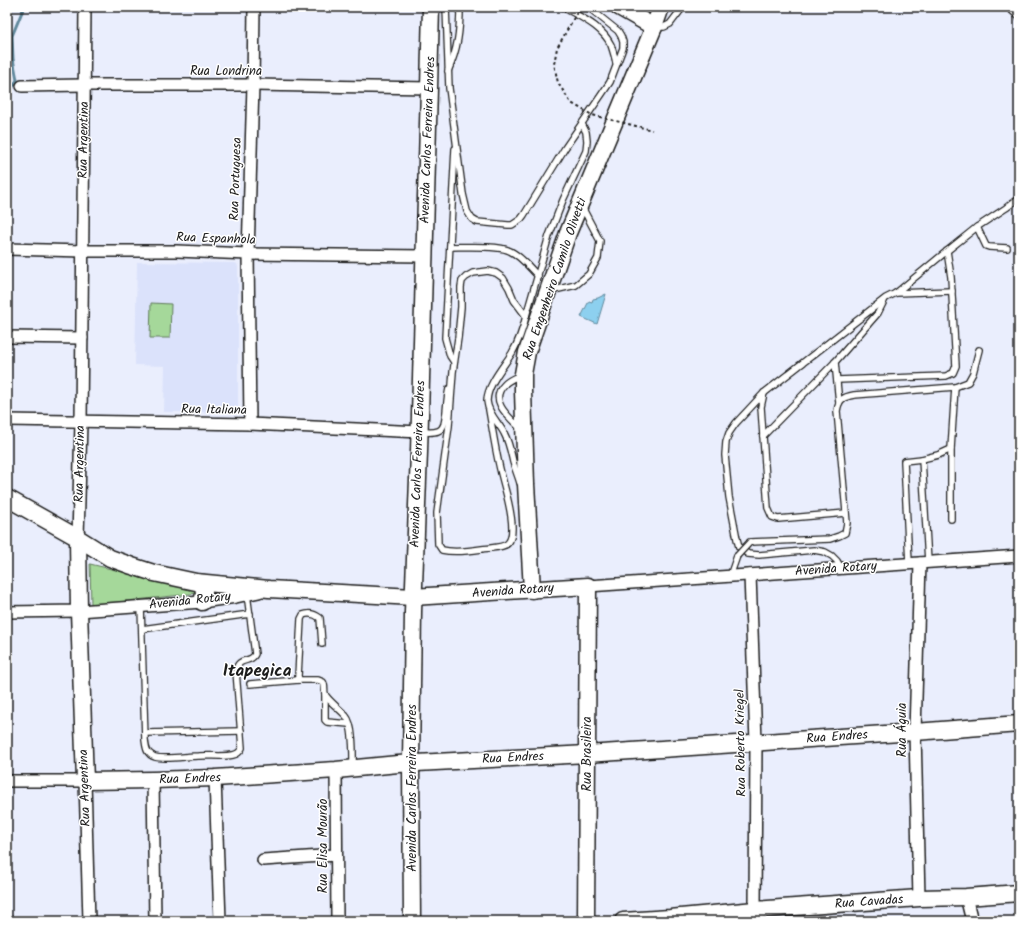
<svg xmlns="http://www.w3.org/2000/svg" width="1026" height="928" viewBox="0 0 1026 928" font-family="Kalam,sans-serif">
<style>
.built{fill:#dbe2fb}
.green{fill:#a5d89a;stroke:#607a5b}
.water{fill:#8dd0ef;stroke:#60889b}
.lines{fill:none;stroke-linecap:round;stroke-linejoin:round}
.stream{stroke:#60889b;stroke-width:3}
.lane-casing{stroke:#1c1c1c;stroke-width:8}
.street-casing{stroke:#1c1c1c;stroke-width:14}
.secondary-casing{stroke:#1c1c1c;stroke-width:19}
.lane{stroke:#fff;stroke-width:5.5}
.street{stroke:#fff;stroke-width:11}
.secondary{stroke:#fff;stroke-width:16}
.lane-bridge-casing{stroke:#1c1c1c;stroke-width:8;stroke-linecap:butt}
.path-bridge{stroke:#1c1c1c;stroke-width:2;stroke-dasharray:3 3;stroke-linecap:butt}
.lane-bridge{stroke:#fff;stroke-width:5.5}
.labels{text-anchor:middle;dominant-baseline:central;stroke-width:3;stroke-linejoin:round;paint-order:stroke}
.street-label{font-size:13px;fill:#1c1c1c;stroke:#fff}
.district-label{font-size:17px;font-weight:bold;fill:#1c1c1c;stroke:#fff}
</style>
<rect width="100%" height="100%" fill="#eaeefd"/>
<filter id="ink" filterUnits="userSpaceOnUse"><feTurbulence type="fractalNoise" baseFrequency=".025" numOctaves="2"/><feDisplacementMap in="SourceGraphic" scale="8" xChannelSelector="R" yChannelSelector="G"/><feConvolveMatrix kernelMatrix="1 2 1 2 8 2 1 2 1" color-interpolation-filters="sRGB"/></filter>
<g filter="url(#ink)">
<!-- built -->
<path class="built" d="M137,262L235,263L237,264L238,267V409L237,411L235,412H164L165,366L135,365Z"/>
<!-- green -->
<g class="green">
<path d="M151,303L171,304L170,338H150Z"/>
<path d="M90,564L208,592L91,605Z"/>
</g>
<!-- water -->
<path class="water" d="M606,294L597,324L581,317L589,301L592,302L593,299L598,298Z"/>
<g class="lines">
<!-- stream -->
<path class="stream" d="M7,94L10,91L17,80L13,59L12,36L24,7"/>
<!-- lane casing -->
<g class="lane-casing">
<g id="lane">
<path d="M446,7L449,88L463,194L467,211L472,219L477,222L508,225H512L521,219L524,215L565,148L602,94L610,82L623,48V42L621,36L618,31L588,7"/>
<path d="M563,7C580,17 602,26 611,45C613,51 615,57 616,63"/>
<path d="M1008,7L1019,17"/>
<path d="M655,27H664L670,24L683,7"/>
<path d="M448,71C458,49 460,30 460,7"/>
<path d="M977,227L986,246L989,247L1007,248"/>
<path d="M450,247C464,247 499,245 510,251C521,256 529,267 538,276"/>
<path d="M550,291L576,285L589,274L598,258L600,241L582,207"/>
<path d="M896,293L952,291"/>
<path d="M526,316L549,236L563,200L586,151L587,141L586,132L582,124"/>
<path d="M454,362L450,356L445,338L455,149"/>
<path d="M835,362L839,403"/>
<path d="M520,375C515,378 508,380 504,385C488,401 510,418 521,429"/>
<path d="M837,380L946,376L953,373L956,366L951,277L947,251"/>
<path d="M764,393L761,407L768,508L772,517L778,519L846,513"/>
<path d="M489,410C493,432 496,455 502,477C506,493 512,511 512,528C512,533 511,540 508,543C504,548 488,548 482,549C469,551 454,553 442,550L438,544L437,513L449,426L453,372L458,338L461,307V287L462,281L466,277L473,273L488,271L496,273L503,278L509,288L514,300L526,316C523,329 519,341 512,353C504,366 487,385 487,401C488,414 499,423 504,433C509,442 511,453 513,462C515,469 518,476 520,483"/>
<path d="M422,432C427,432 433,433 438,431C441,430 443,427 444,424C447,413 446,401 449,389"/>
<path d="M763,436L835,362L878,313L884,301"/>
<path d="M951,449V519"/>
<path d="M750,542L830,539L839,536L845,533L847,523L837,411C839,399 843,397 854,395L955,387L968,382L973,373L979,350"/>
<path d="M928,562L922,459L938,455L951,449L955,387"/>
<path d="M909,563L904,461L922,459"/>
<path d="M841,568L837,561L832,556L825,552L814,550L759,555L748,554L739,547L737,539L729,497L725,455L726,442L729,433L736,423L764,393L886,298L896,293L947,251L977,227L1006,208L1019,198"/>
<path d="M730,576L737,556"/>
<path d="M141,606L145,740C146,747 146,754 155,757C166,760 187,756 199,756C210,755 222,757 233,755C238,754 240,752 242,748L236,671C238,656 251,664 255,654L247,594"/>
<path d="M142,629L250,614"/>
<path d="M322,644L320,618C315,614 310,612 303,615L301,619L298,676L299,680H318L323,682C326,686 323,692 326,696C332,704 340,709 346,716C354,725 353,755 353,768"/>
<path d="M250,684L299,680"/>
<path d="M325,695V720L327,722L349,724"/>
<path d="M145,733L241,731"/>
</g>
</g>
<!-- street casing -->
<g class="street-casing">
<g id="street">
<path d="M22,86L84,85H253L429,88"/>
<path d="M7,249L83,251H177L248,254L424,256"/>
<path d="M7,337L82,338"/>
<path d="M7,420L250,424L420,432"/>
<path d="M250,424L248,254L253,85L254,7"/>
<path d="M78,538L81,422L85,7"/>
<path d="M750,575L756,742L755,910"/>
<path d="M588,586L1019,556"/>
<path d="M7,612L79,611L202,602L236,597L259,592"/>
<path d="M336,770L337,921"/>
<path d="M215,778L220,921"/>
<path d="M153,780L155,921"/>
<path d="M7,781H85L89,921"/>
<path d="M263,860L336,855"/>
<path d="M966,897L972,921"/>
<path d="M919,898L915,732L920,563"/>
</g>
</g>
<!-- secondary casing -->
<g class="secondary-casing">
<g id="secondary">
<path d="M619,7L654,27"/>
<path d="M7,498L78,538L110,558L132,566L154,573L196,582L269,589L413,597L588,586L586,921"/>
<path d="M78,538L79,611L85,781L153,780L215,778L336,770L398,764L587,754L915,732L1019,724"/>
<path d="M532,590L526,484L523,391V374L527,352L568,233L654,27L661,7"/>
<path d="M202,602L204,594L203,583"/>
<path d="M412,921L411,763L413,612L419,452L429,88L431,7"/>
<path d="M623,921L670,918L755,910L919,898L966,897L1019,893"/>
</g>
</g>
<!-- lane -->
<use href="#lane" class="lane"/>
<!-- street -->
<use href="#street" class="street"/>
<!-- secondary -->
<use href="#secondary" class="secondary"/>
<!-- lane-bridge casing -->
<g class="lane-bridge-casing">
<path id="lane-bridge" d="M737,556L750,542"/>
</g>
<!-- path-bridge -->
<path class="path-bridge" d="M580,7L557,48L554,64L558,83L571,103L592,115L652,130"/>
<!-- lane-bridge -->
<use href="#lane-bridge" class="lane-bridge"/>
</g>
</g>
<g class="labels">
<!-- street labels -->
<g class="street-label">
<text x="226" y="71">Rua Londrina</text>
<text transform="translate(84 140) rotate(-89)">Rua Argentina</text>
<text transform="translate(428 140) rotate(-88)">Avenida Carlos Ferreira Endres</text>
<text transform="translate(236 179) rotate(-88)">Rua Portuguesa</text>
<text transform="translate(216 239) rotate(2)">Rua Espanhola</text>
<text transform="translate(555 279) rotate(-71)">Rua Engenheiro Camilo Olivetti</text>
<text transform="translate(214 410) rotate(1)">Rua Italiana</text>
<text transform="translate(80 464) rotate(-89)">Rua Argentina</text>
<text transform="translate(418 464) rotate(-88)">Avenida Carlos Ferreira Endres</text>
<text transform="translate(836 569) rotate(-4)">Avenida Rotary</text>
<text transform="translate(513 591) rotate(-4)">Avenida Rotary</text>
<text transform="translate(190 601) rotate(-6)">Avenida Rotary</text>
<text transform="translate(902 730) rotate(-90)">Rua Águia</text>
<text transform="translate(837 737) rotate(-4)">Rua Endres</text>
<text transform="translate(741 743) rotate(-91)">Rua Roberto Kriegel</text>
<text transform="translate(587 754) rotate(-90)">Rua Brasileira</text>
<text transform="translate(513 758) rotate(-3)">Rua Endres</text>
<text transform="translate(190 779) rotate(-2)">Rua Endres</text>
<text transform="translate(85 788) rotate(-92)">Rua Argentina</text>
<text transform="translate(412 788) rotate(-90)">Avenida Carlos Ferreira Endres</text>
<text transform="translate(323 846) rotate(-90)">Rua Elisa Mourão</text>
<text transform="translate(869 902) rotate(-4)">Rua Cavadas</text>
</g>
<!-- district labels -->
<g class="district-label">
<text x="257" y="671">Itapegica</text>
</g>
</g>
<!-- margin -->
<rect width="1026" height="928" fill="none" stroke="#fff" stroke-width="24"/>
<rect x="12" y="12" width="1002" height="904" fill="none" stroke="#1c1c1c" stroke-width="1.5" filter="url(#ink)"/>
</svg>
